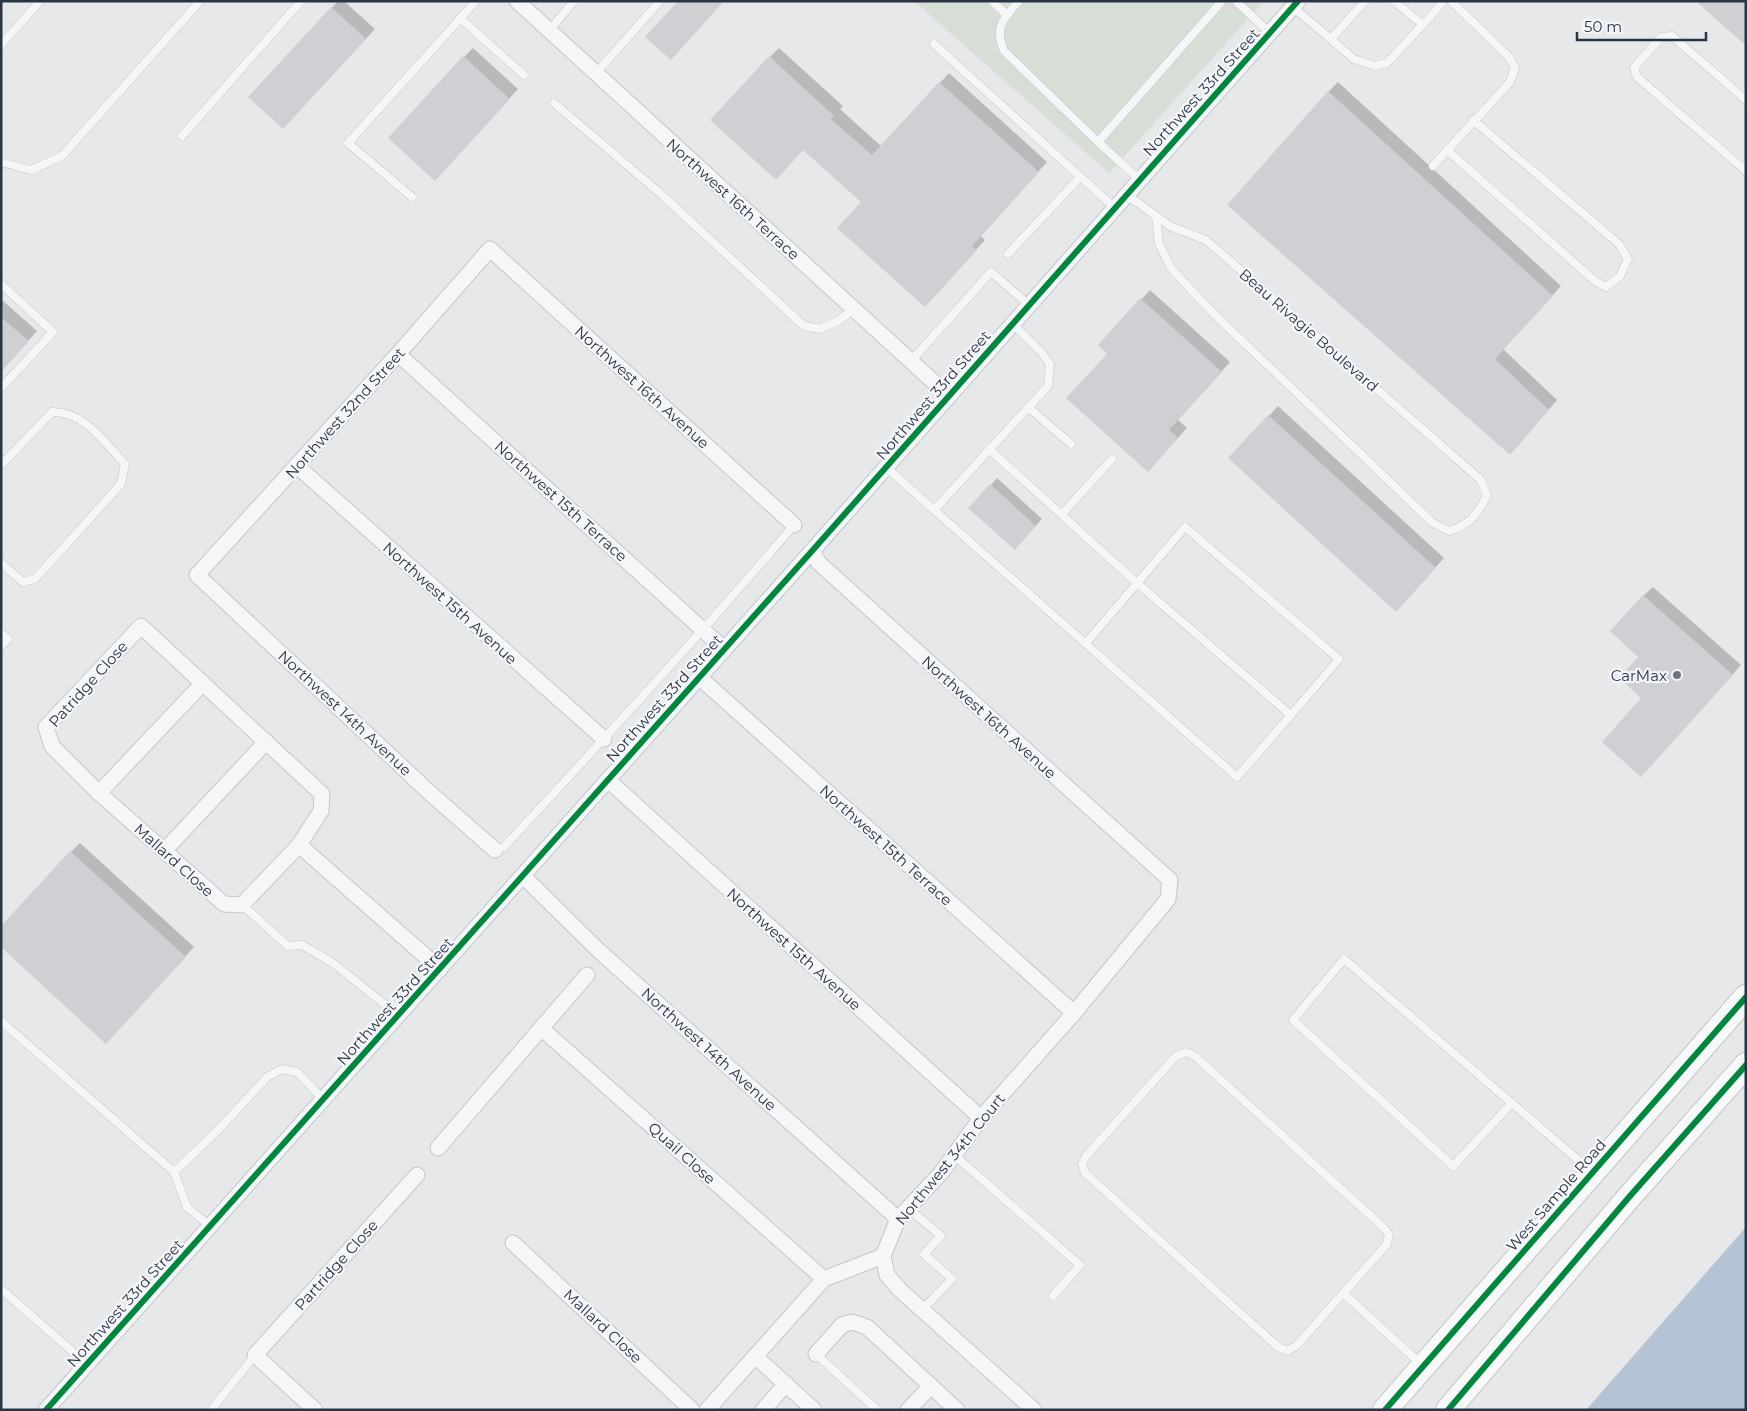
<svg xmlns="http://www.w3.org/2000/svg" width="1747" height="1411" viewBox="0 0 1747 1411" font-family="Montserrat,sans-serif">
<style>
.green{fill:#d6ded6}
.water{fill:#b4c4d5}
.shadow{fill:#0003}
.building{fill:#ced0d3}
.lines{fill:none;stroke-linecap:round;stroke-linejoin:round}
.service-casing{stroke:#c4c6c8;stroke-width:9}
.minor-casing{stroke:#c4c6c8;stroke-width:17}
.primary-casing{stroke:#c2c5c8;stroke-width:26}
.service{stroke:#f5f6f7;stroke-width:8}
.minor{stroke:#f5f6f7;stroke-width:15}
.primary{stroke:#f8f8f8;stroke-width:24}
.cycleway-casing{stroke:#f4f6f9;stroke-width:9}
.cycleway{stroke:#00873e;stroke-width:6}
.poi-dot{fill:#6c737f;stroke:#f4f6f9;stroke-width:2}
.labels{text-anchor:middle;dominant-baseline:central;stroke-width:4.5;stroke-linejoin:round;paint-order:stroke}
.street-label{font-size:15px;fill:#2b3445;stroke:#f4f6f9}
.poi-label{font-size:15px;fill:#2b3445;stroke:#f4f6f9;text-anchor:end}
</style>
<rect width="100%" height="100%" fill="#e6e8ea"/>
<!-- green -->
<path class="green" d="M914,1H1264L1109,173Z"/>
<!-- water -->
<path class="water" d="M1746,1227V1410H1586Z"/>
<!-- shadow -->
<g class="shadow">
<path d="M338,1H344L375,29L292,118L250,97Z"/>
<path d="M473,48L518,89L444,170L464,57Z"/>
<path d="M779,48L843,106L840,109L882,147L949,73L1047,162L981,236L985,240L934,297L863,202L770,57Z"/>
<path d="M1338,82L1561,286L1503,349L1557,400L1519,444L1328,92Z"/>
<path d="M1150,290L1230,362L1178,420L1187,428L1157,461L1109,354L1100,345Z"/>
<path d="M1,299L37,331L1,371Z"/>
<path d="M1278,406L1444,558L1405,601L1230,458Z"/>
<path d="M997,478L1042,519L1021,541L991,485Z"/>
<path d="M1653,587L1741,665L1650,766L1640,657L1643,596Z"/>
<path d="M80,843L194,947L115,1033L71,852Z"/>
</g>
<!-- building -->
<g class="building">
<path d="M678,1H724L671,60L645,37Z"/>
<path d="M1696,1H1746V46Z"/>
<path d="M331,7L366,39L283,129L248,97Z"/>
<path d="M463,56L510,99L435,181L388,138Z"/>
<path d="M769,56L834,116L831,119L872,155L939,82L1039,172L972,246L977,250L925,307L837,228L861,202L803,150L776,180L710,120Z"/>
<path d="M1328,91L1553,296L1495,359L1549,410L1510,455L1227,205Z"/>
<path d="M1140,298L1222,372L1169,430L1178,438L1148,472L1066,398L1107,354L1098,345Z"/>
<path d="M1,317L29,341L1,372Z"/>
<path d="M1268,415L1436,568L1396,612L1228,458Z"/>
<path d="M990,484L1036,526L1015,550L968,508Z"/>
<path d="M1643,595L1733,675L1641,777L1602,742L1641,698L1619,678L1638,657L1610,631Z"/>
<path d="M70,851L186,957L106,1044L1,947V926Z"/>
</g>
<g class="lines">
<!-- service casing -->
<g class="service-casing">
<g id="service">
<path d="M992,1L1007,15"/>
<path d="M1019,1C1003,19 994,27 1004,51L1098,142"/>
<path d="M1236,1L1270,33"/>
<path d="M1394,1L1423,25"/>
<path d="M1293,7L1354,59L1375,66L1387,63L1430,17L1443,1"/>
<path d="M460,18L524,75"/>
<path d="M549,31L574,1"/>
<path d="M1331,39L1365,1"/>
<path d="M934,44L1115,208"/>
<path d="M1,45L40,1"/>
<path d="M596,73L660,1"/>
<path d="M1746,100L1672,36L1661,37L1634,68L1637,77L1746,171"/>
<path d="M554,103L661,194L804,326L820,329L838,321L854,309"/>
<path d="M182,136L301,1"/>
<path d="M1447,150L1595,281L1606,287L1620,276L1628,259L1619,244L1473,120"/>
<path d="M1,162L31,170L62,156L200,1"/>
<path d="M1433,166L1510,82L1515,68L1509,57L1451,1"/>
<path d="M1140,180L1098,142L1222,1"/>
<path d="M1127,195L1170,226L1206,240L1481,480L1487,496C1476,515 1471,524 1449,531L1433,523L1211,311L1171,268L1159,244L1156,216"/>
<path d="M412,197L348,143L476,1"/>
<path d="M1008,254L1080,177"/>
<path d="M1,284L53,332L1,388"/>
<path d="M911,361L991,272L1029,305"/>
<path d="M1028,407L1071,444"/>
<path d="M1,465L52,412C84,411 105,443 125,464L121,484L35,579L23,582L1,563"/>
<path d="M886,467L934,510L1048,386L1050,364L1042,353L1013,324"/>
<path d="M934,510L1237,777L1291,715L1137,583L989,449"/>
<path d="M1062,514L1112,459"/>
<path d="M1,633L8,639L1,646"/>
<path d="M1086,643L1185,527L1339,659L1291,715"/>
<path d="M495,850L504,847C602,741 700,635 794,525"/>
<path d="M242,905L288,946L302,945L333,963L398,1015"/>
<path d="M1,1021L174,1172"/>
<path d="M1186,1052L1196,1057L1383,1227L1389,1234L1387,1244L1297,1345L1288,1351L1278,1347L1085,1173L1082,1164L1086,1156L1176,1056Z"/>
<path d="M1512,1103L1453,1166L1293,1020L1344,959L1591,1171"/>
<path d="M954,1155L1080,1265L1053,1296"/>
<path d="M908,1208L941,1236L924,1254L952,1279L922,1310"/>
<path d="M210,1226L187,1207L174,1172L218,1130L267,1077L282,1069L297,1072L323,1099"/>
<path d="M1,1289L87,1364"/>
<path d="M1343,1293L1421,1364"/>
<path d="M816,1354L877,1410"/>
<path d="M211,1410L255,1355"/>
</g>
</g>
<!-- minor casing -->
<g class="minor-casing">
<g id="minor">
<path d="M517,1L949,396"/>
<path d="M398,354L724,649"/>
<path d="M297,466L604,739"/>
<path d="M141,626L322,794L321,811L299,845L242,905L224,904L99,793L52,746L46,727Z"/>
<path d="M699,677L1074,1013"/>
<path d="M608,780L981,1118"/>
<path d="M99,793L203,683"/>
<path d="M299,845L440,969"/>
<path d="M495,850L431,794L197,575L398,354L490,249L794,525"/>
<path d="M164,851L266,742"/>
<path d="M523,876L597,949L898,1219"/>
<path d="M541,1028L824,1279"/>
<path d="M438,1148L587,975"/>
<path d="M513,1243L692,1410"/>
<path d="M883,1256L887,1275L900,1290L1034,1410"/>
<path d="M816,1354L842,1325L852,1322L867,1327L957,1410"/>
<path d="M755,1356L814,1410"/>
<path d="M46,1410L812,551L1298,1"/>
<path d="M315,1410L255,1355L417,1175"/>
<path d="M707,1410L824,1279L883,1256L898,1219L941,1173L981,1118L1074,1013L1168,899L1170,880L819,563L812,551"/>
<path d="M763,1410L786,1384"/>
<path d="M908,1410L931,1386"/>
</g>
</g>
<!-- primary casing -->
<g class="primary-casing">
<g id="primary">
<path d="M1385,1410L1746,997"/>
<path d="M1448,1410L1630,1196L1746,1065"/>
</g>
</g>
<!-- service -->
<use href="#service" class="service"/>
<!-- minor -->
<use href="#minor" class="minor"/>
<!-- primary -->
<use href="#primary" class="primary"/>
<!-- cycleway casing -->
<g class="cycleway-casing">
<g id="cycleway">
<path d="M46,1410L812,551L1298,1"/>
<path d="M1385,1410L1746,997"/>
<path d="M1448,1410L1630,1196L1746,1065"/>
</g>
</g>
<!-- cycleway -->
<use href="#cycleway" class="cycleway"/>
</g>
<!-- markers -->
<circle class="poi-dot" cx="1677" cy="675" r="5"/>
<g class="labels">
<!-- street labels -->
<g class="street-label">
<text transform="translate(1201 92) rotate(-48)">Northwest 33rd Street</text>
<text transform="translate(733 199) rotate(42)">Northwest 16th Terrace</text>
<text transform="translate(1309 330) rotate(41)">Beau Rivagie Boulevard</text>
<text transform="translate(642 387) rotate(42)">Northwest 16th Avenue</text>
<text transform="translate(933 395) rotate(-49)">Northwest 33rd Street</text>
<text transform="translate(345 413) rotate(-48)">Northwest 32nd Street</text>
<text transform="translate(561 501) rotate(42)">Northwest 15th Terrace</text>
<text transform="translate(450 603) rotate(42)">Northwest 15th Avenue</text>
<text transform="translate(88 684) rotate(-48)">Patridge Close</text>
<text transform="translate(664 698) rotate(-48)">Northwest 33rd Street</text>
<text transform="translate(345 713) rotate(43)">Northwest 14th Avenue</text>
<text transform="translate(989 717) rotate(42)">Northwest 16th Avenue</text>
<text transform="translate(886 845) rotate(42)">Northwest 15th Terrace</text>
<text transform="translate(174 860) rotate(42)">Mallard Close</text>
<text transform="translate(794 949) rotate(42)">Northwest 15th Avenue</text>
<text transform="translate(395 1001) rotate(-48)">Northwest 33rd Street</text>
<text transform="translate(709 1049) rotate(42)">Northwest 14th Avenue</text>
<text transform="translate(682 1153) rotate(42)">Quail Close</text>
<text transform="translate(950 1159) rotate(-51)">Northwest 34th Court</text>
<text transform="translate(1556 1195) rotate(-49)">West Sample Road</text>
<text transform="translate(336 1265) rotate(-48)">Partridge Close</text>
<text transform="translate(125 1303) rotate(-48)">Northwest 33rd Street</text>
<text transform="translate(603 1326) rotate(43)">Mallard Close</text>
</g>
<!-- poi labels -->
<g class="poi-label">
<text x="1667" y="675">CarMax</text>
</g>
</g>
<!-- border -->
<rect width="1747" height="1411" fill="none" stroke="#2b3445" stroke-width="5"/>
<!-- scale -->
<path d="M1577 32v8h129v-8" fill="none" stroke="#2b3445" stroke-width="2.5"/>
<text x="1584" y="32" font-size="15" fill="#2b3445" stroke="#f4f6f9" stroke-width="4" paint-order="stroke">50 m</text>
</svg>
